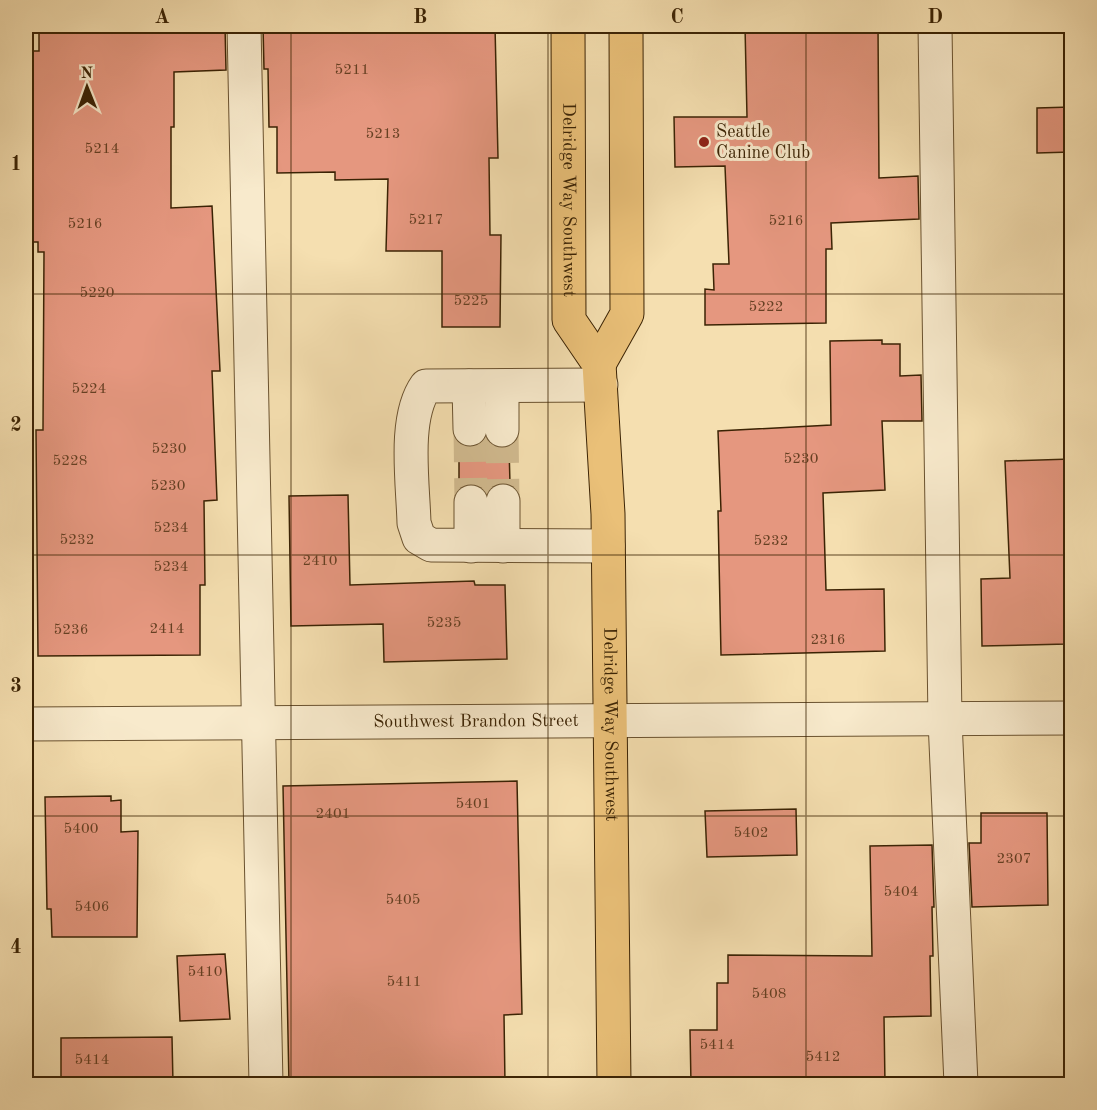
<svg xmlns="http://www.w3.org/2000/svg" width="1097" height="1110" viewBox="0 0 1097 1110" font-family="'Old Standard TT',serif">
<style>
.building{fill:#e5977f;stroke:#3b2304;stroke-width:1.5}
.lines{fill:none;stroke-linecap:round;stroke-linejoin:round}
.minor-tunnel{stroke:#d0b98e;stroke-width:33;stroke-dasharray:33 16;stroke-linecap:butt}
.minor-casing{stroke:#6a522f;stroke-width:35}
.major-casing{stroke:#3b2304;stroke-width:35}
.minor{stroke:#f8eacc;stroke-width:33}
.major{stroke:#eac078;stroke-width:33}
.grid{fill:none;stroke:#3b2304;stroke-width:1.5;stroke-opacity:0.55}
.poi-dot{fill:#8f2418;stroke:#f8eacc;stroke-width:2}
.labels{text-anchor:middle;dominant-baseline:central;stroke-width:6;stroke-linejoin:round;paint-order:stroke}
.number-label{font-size:15px;fill:#664023}
.poi-label{font-size:18px;fill:#3b2304;stroke:#f8eacc;text-anchor:start}
.street-label{font-size:18px;fill:#3b2304;stroke:#f8eacc}
.neatline{fill:none;stroke:#3b2304;stroke-width:2}
.grid-label{font-size:20px;text-anchor:middle;font-weight:bold;fill:#3b2304}
</style>
<rect width="100%" height="100%" fill="#f5dfb0"/>
<filter id="stains"><feTurbulence type="fractalNoise" baseFrequency=".00333" numOctaves="4"/><feColorMatrix values="0 0 0 0 .2 0 0 0 0 .09 0 0 0 0 .02 0 0 0 .5 -.17"/></filter>
<radialGradient id="worn" r=".72"><stop offset=".6" stop-color="#630" stop-opacity="0"/><stop offset="1" stop-color="#630" stop-opacity=".3"/></radialGradient>
<!-- building -->
<g class="building">
<path d="M172,26H225L226,70L174,72V127H171V208L212,206L220,371H212L217,500L204,501L205,585H200V655L38,656L36,430H43L44,252H38V242H29V204H33V89H26V51H39V31L172,30Z"/>
<path d="M263,26H312V32H428L427,26H495L498,158H489L490,235H501L500,327H442V251H386L388,179L335,180V172L277,173V127H269L268,69H264Z"/>
<path d="M745,26H878L879,178L918,176L919,219L831,223L832,249H826V323L705,325V289L714,290L713,264H729L725,166L675,167L674,117H747Z"/>
<path d="M1071,107V152L1037,153V108Z"/>
<path d="M882,340V344H900V376L921,375L922,421H882L885,490L823,493L826,590L884,589L885,651L721,655L718,511H721L718,431L831,425L830,341Z"/>
<path d="M486,439L493,446L509,447L510,484L494,485L487,492L480,486L472,483L459,488V443L471,448L479,445Z"/>
<path d="M1071,459V519H1066L1067,644L982,646L981,579L1010,578L1005,461Z"/>
<path d="M348,495L350,585L474,581L475,585H505L507,659L384,662L383,624L291,626L289,496Z"/>
<path d="M517,781L522,1014L504,1015L505,1084H289L283,786Z"/>
<path d="M111,796V801L121,800V832L138,831L137,937H52L51,909H47L45,797Z"/>
<path d="M796,809L797,855L707,857L705,811Z"/>
<path d="M981,813H1047L1048,905L972,907L969,843H981Z"/>
<path d="M932,845L934,907H932L933,956H930L931,1016L884,1017L885,1084H691L690,1030H717V983H728V955L872,956L870,846Z"/>
<path d="M225,954L230,1019L180,1021L177,956Z"/>
<path d="M172,1037L173,1084H61V1038Z"/>
</g>
<g class="lines">
<!-- minor-tunnel -->
<g class="minor-tunnel">
<path d="M470,429L471,502"/>
<path d="M502,430L503,501"/>
</g>
<!-- minor casing -->
<g class="minor-casing">
<g id="minor">
<path d="M244,26L266,1084"/>
<path d="M935,26L945,720L961,1084"/>
<path d="M601,385L426,386C403,418 413,483 414,523L419,538L431,545L608,546"/>
<path d="M469,386L470,429"/>
<path d="M502,386V430"/>
<path d="M503,501V546"/>
<path d="M471,502V546"/>
<path id="s1" d="M26,724L1072,718"/>
</g>
</g>
<!-- major casing -->
<g class="major-casing">
<g id="major">
<path id="s2" d="M568,26L569,320L599,364L608,514L614,1084"/>
<path d="M599,364L627,314L626,26"/>
</g>
</g>
<!-- minor -->
<use href="#minor" class="minor"/>
<!-- major -->
<use href="#major" class="major"/>
</g>
<!-- grid -->
<path class="grid" d="M291,26V1084M548,26V1084M806,26V1084M26,294H1072M26,555H1072M26,816H1072"/>
<!-- markers -->
<circle class="poi-dot" cx="704" cy="142" r="6"/>
<g class="labels">
<!-- number labels -->
<g class="number-label">
<text x="352" y="70">5211</text>
<text x="383" y="134">5213</text>
<text x="102" y="149">5214</text>
<text x="426" y="220">5217</text>
<text x="786" y="221">5216</text>
<text x="85" y="224">5216</text>
<text x="97" y="293">5220</text>
<text x="471" y="301">5225</text>
<text x="766" y="307">5222</text>
<text x="89" y="389">5224</text>
<text x="169" y="449">5230</text>
<text x="801" y="459">5230</text>
<text x="70" y="461">5228</text>
<text x="168" y="486">5230</text>
<text x="171" y="528">5234</text>
<text x="77" y="540">5232</text>
<text x="771" y="541">5232</text>
<text x="320" y="561">2410</text>
<text x="171" y="567">5234</text>
<text x="444" y="623">5235</text>
<text x="167" y="629">2414</text>
<text x="71" y="630">5236</text>
<text x="828" y="640">2316</text>
<text x="473" y="804">5401</text>
<text x="333" y="814">2401</text>
<text x="81" y="829">5400</text>
<text x="751" y="833">5402</text>
<text x="1014" y="859">2307</text>
<text x="901" y="892">5404</text>
<text x="403" y="900">5405</text>
<text x="92" y="907">5406</text>
<text x="205" y="972">5410</text>
<text x="404" y="982">5411</text>
<text x="769" y="994">5408</text>
<text x="717" y="1045">5414</text>
<text x="823" y="1057">5412</text>
<text x="92" y="1060">5414</text>
</g>
<!-- poi labels -->
<g class="poi-label">
<text x="716" y="132">Seattle<tspan x="716" dy="21">Canine Club</tspan></text>
</g>
<!-- street labels -->
<g class="street-label">
<text stroke="none"><textPath href="#s2" startOffset="174">Delridge Way Southwest</textPath></text>
<text stroke="none"><textPath href="#s1" startOffset="450">Southwest Brandon Street</textPath></text>
<text stroke="none"><textPath href="#s2" startOffset="708">Delridge Way Southwest</textPath></text>
</g>
</g>
<!-- margin -->
<rect width="1097" height="1110" fill="none" stroke="#f5dfb0" stroke-width="66"/>
<!-- north arrow -->
<g transform="translate(87 87) rotate(359)" stroke="#f8eacc" stroke-width="4.5" paint-order="stroke">
<path d="M0-4.5L10 22L0 15L-10 22Z" fill="#3b2304"/>
<text y="-9" font-size="16" font-weight="bold" text-anchor="middle" fill="#3b2304">N</text>
</g>
<rect x="33" y="33" width="1031" height="1044" class="neatline"/>
<g class="grid-label">
<text x="162" y="23">A</text>
<text x="420" y="23">B</text>
<text x="677" y="23">C</text>
<text x="935" y="23">D</text>
<text x="16" y="170">1</text>
<text x="16" y="431">2</text>
<text x="16" y="692">3</text>
<text x="16" y="953">4</text>
</g>
<rect width="100%" height="100%" filter="url(#stains)"/>
<rect width="100%" height="100%" fill="url(#worn)"/>
</svg>
